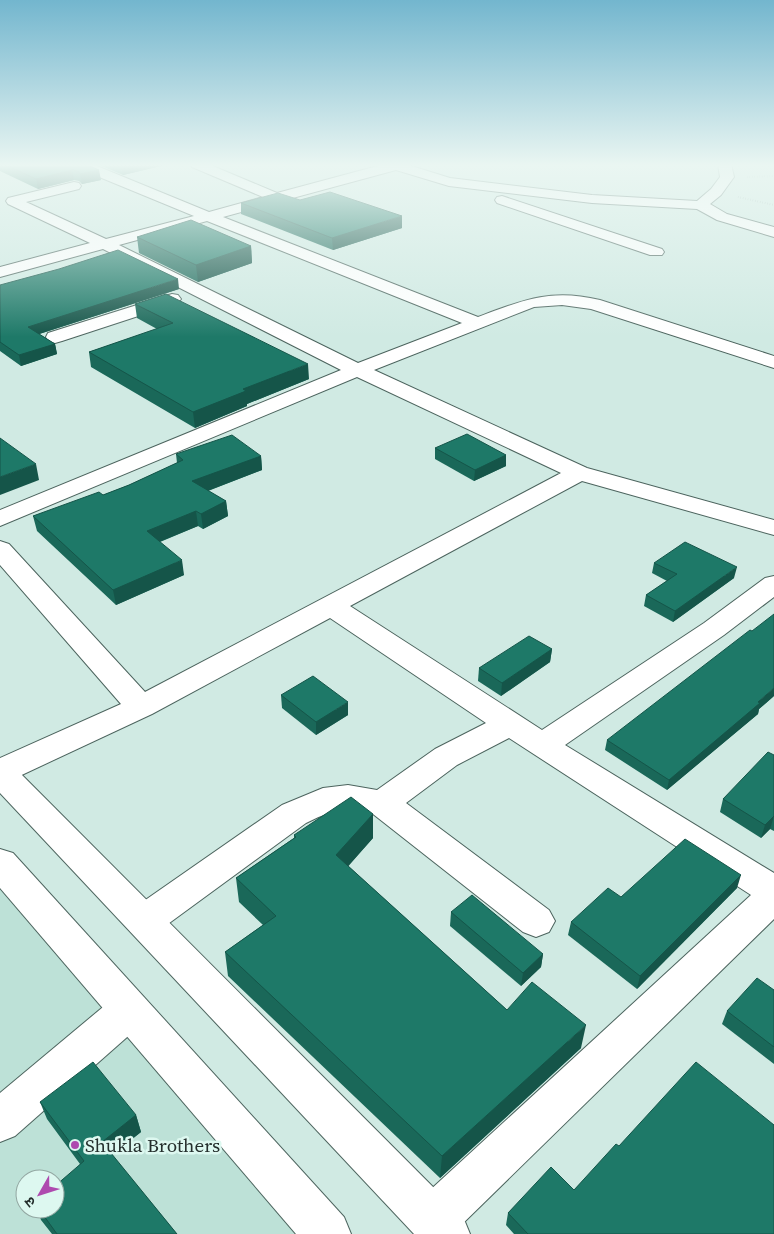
<svg xmlns="http://www.w3.org/2000/svg" width="774" height="1234" viewBox="0 0 774 1234" font-family="'Source Serif 4','Noto Sans Devanagari',serif">
<style>
.built{fill:#bde1d7;fill-rule:evenodd}
.lines{fill:none;stroke-linecap:round;stroke-linejoin:round}
.minor-casing{stroke:#4c645e;stroke-width:2}
.major-casing{stroke:#4c645e;stroke-width:2}
.path{stroke:#9aafaa;stroke-width:2;stroke-dasharray:0.5 2;stroke-linecap:butt}
.minor{fill:#fff;fill-rule:evenodd}
.major{fill:#fff;fill-rule:evenodd}
.wall{fill:#1a6859}
.shaded-wall{fill:#155549}
.building{fill:#1e7968;stroke:#155549}
.poi-dot{fill:#ae4aaf;stroke:#ddf8f0;stroke-width:2}
.labels{text-anchor:middle;dominant-baseline:central;stroke-width:5;stroke-linejoin:round;paint-order:stroke}
.near-poi-label{font-size:19px;fill:#242e2c;stroke:#ddf8f0;text-anchor:start}
</style>
<rect width="100%" height="100%" fill="#d0eae3"/>
<!-- built -->
<path class="built" d="M0,883L305,1234H0ZM25,1179H55V1209H25Z"/>
<g class="lines">
<!-- minor casing -->
<g class="minor-casing">
<g id="minor">
<path d="M74,164H92L209,212L263,197L192,167L191,164H208L277,193L385,164H405L450,178L592,195L697,201L711,189L720,177L718,164H731L734,177L721,195L710,204L727,214L774,227V237L717,220L697,209L592,203L449,186L396,170L223,217L478,317C523,300 551,288 600,300L774,356V368L591,309L562,305L534,307L374,370L587,468L774,520V535L582,481L350,606L542,730L704,623L765,578L774,576V597L724,635L565,745L774,873V919L452,1234H415L410,1220L416,1203L751,895L509,738L457,765L406,803L549,910L555,921L549,932L536,937L523,932L373,814C342,808 334,809 306,823L157,932L144,937L131,932L125,921L131,910L282,805L323,788L348,785L377,790L435,749L486,723L330,618L152,714L11,780L0,784V758L121,704L0,565V541L9,544L145,692L561,473L357,377L0,526V510L341,370L103,249L0,277V267L90,243L8,204L6,201L8,198L74,182L79,183L81,186L79,189L26,202L106,239L194,216L75,167ZM207,221L462,323L358,363L119,245Z"/>
<path d="M502,196L662,249L664,252L662,255H650L497,203L495,200L497,197Z"/>
<path d="M172,294L178,295L181,299L178,303L62,341L55,343L48,341L46,337L48,333Z"/>
<path d="M129,992L143,997L149,1010L143,1023L15,1136L0,1142V1093L115,997Z"/>
</g>
</g>
<!-- major casing -->
<g class="major-casing">
<g id="major">
<path d="M0,760L11,764L463,1217L470,1234H414L0,793Z"/>
<path d="M0,849L13,853L344,1217L351,1234H296L0,888Z"/>
</g>
</g>
<!-- path -->
<g class="path">
<path d="M747,177L774,176"/>
<path d="M738,197L774,205"/>
</g>
<!-- minor -->
<use href="#minor" class="minor"/>
<!-- major -->
<use href="#major" class="major"/>
</g>
<!-- wall -->
<g class="wall">
<path d="M0,164H85L101,180L82,184L79,181L74,180L38,189L0,171Z"/>
<path d="M97,164H165V165L123,175Z"/>
<path d="M300,200L402,228L333,250L241,214V203Z"/>
<path d="M137,237L251,246L252,263L198,282L139,253Z"/>
<path d="M0,285L179,289L39,334L55,344L57,354L21,366L0,351Z"/>
<path d="M135,304L309,379L247,404V406L195,428L91,367L89,352L157,329L137,318Z"/>
<path d="M435,448L506,455V466L474,481L435,459Z"/>
<path d="M176,454L261,456L262,470L208,491L226,501L228,516L203,529L198,526L160,542L184,575L116,605L37,531L33,516L103,495L129,485L177,463Z"/>
<path d="M654,563L734,578L673,622L644,606L646,595L667,581L652,573Z"/>
<path d="M552,649L550,662L501,696L478,681L479,668Z"/>
<path d="M281,695L348,715L316,735L282,708Z"/>
<path d="M774,696L759,709L758,714L667,790L605,750L607,740Z"/>
<path d="M774,755V831L770,829L761,838L720,812L723,799Z"/>
<path d="M373,814V838L348,866L507,1010L581,1048L440,1178L228,976L225,952L263,925L239,902L236,878L294,838V835Z"/>
<path d="M737,888L637,989L568,935L571,922L621,897Z"/>
<path d="M451,912L543,954L541,967L521,986L450,926Z"/>
<path d="M774,990V1064L722,1024L727,1011Z"/>
<path d="M40,1102L136,1115L141,1132L112,1155L177,1234H52L41,1220L37,1209H55L80,1164L47,1119Z"/>
<path d="M619,1146L774,1234H514L506,1225L508,1213L574,1190Z"/>
</g>
<!-- shaded-wall -->
<g class="shaded-wall">
<path d="M125,164H165V165L123,175L121,165Z"/>
<path d="M72,170L74,180L38,189L36,179Z"/>
<path d="M99,170L101,180L82,184L80,174Z"/>
<path d="M402,216V228L333,250L332,238Z"/>
<path d="M251,246L252,263L198,282L196,265Z"/>
<path d="M178,279L179,289L30,337L28,327Z"/>
<path d="M55,344L57,354L21,366L19,355Z"/>
<path d="M308,364L309,379L247,404V406L195,428L193,412L243,389Z"/>
<path d="M506,455V466L474,481L475,470Z"/>
<path d="M261,456L262,470L194,496L192,481Z"/>
<path d="M36,464L39,480L0,495V477Z"/>
<path d="M226,501L228,516L203,529L201,514Z"/>
<path d="M196,511L198,526L149,546L147,531Z"/>
<path d="M182,560L184,575L116,605L113,590Z"/>
<path d="M737,567L734,578L673,622L675,611Z"/>
<path d="M552,649L550,662L501,696L502,683Z"/>
<path d="M774,688V696L759,709L758,714L667,790L669,780Z"/>
<path d="M348,702V715L316,735V722Z"/>
<path d="M373,814V838L337,879L336,855Z"/>
<path d="M774,816L770,829L761,838L765,825Z"/>
<path d="M741,875L737,888L637,989L640,976Z"/>
<path d="M543,954L541,967L521,986L523,973Z"/>
<path d="M586,1025L581,1048L440,1178L442,1156Z"/>
<path d="M136,1115L141,1132L107,1159L102,1142Z"/>
</g>
<!-- building -->
<g class="building">
<path d="M4,164H85L99,170L80,174L78,171L72,170L36,179Z"/>
<path d="M330,192L402,216L332,238L241,203L278,193L300,200Z"/>
<path d="M191,220L251,246L196,265L137,237Z"/>
<path d="M118,250L178,279L28,327L55,344L19,355L0,342V285L59,269Z"/>
<path d="M166,294L308,364L243,389L246,391L193,412L89,352L173,323L135,304Z"/>
<path d="M467,434L506,455L475,470L435,448Z"/>
<path d="M232,435L261,456L192,481L226,501L201,514L196,511L147,531L182,560L113,590L33,516L99,492L103,495L129,485L183,460L176,454Z"/>
<path d="M0,438L36,464L0,477Z"/>
<path d="M685,542L737,567L675,611L646,595L677,574L654,563Z"/>
<path d="M774,614V688L758,702L760,703L669,780L607,740L750,630L752,631Z"/>
<path d="M529,636L552,649L502,683L479,668Z"/>
<path d="M313,676L348,702L316,722L281,695Z"/>
<path d="M768,752L774,755V816L765,825L723,799Z"/>
<path d="M351,797L373,814L336,855L507,1010L532,982L586,1025L442,1156L225,952L276,916L236,878L296,837L294,835Z"/>
<path d="M685,839L741,875L640,976L571,922L608,888L621,897Z"/>
<path d="M472,895L543,954L523,973L451,912Z"/>
<path d="M757,978L774,990V1047L727,1011Z"/>
<path d="M93,1062L136,1115L102,1142L177,1234H57L39,1209H55V1186L84,1161L40,1102Z"/>
<path d="M696,1062L774,1125V1234H528L508,1213L551,1167L574,1190L616,1144L619,1146Z"/>
</g>
<!-- sky -->
<linearGradient id="sky" x2="0" y2="1"><stop stop-color="#73b6ce"/><stop offset="0.49" stop-color="#eaf6f2"/><stop offset="1" stop-color="#eaf6f2" stop-opacity="0"/></linearGradient>
<rect width="774" height="337" fill="url(#sky)"/>
<!-- markers -->
<circle class="poi-dot" cx="75" cy="1145" r="5"/>
<g class="labels">
<!-- near-poi labels -->
<g class="near-poi-label">
<text x="85" y="1145">Shukla Brothers</text>
</g>
</g>
<!-- north arrow -->
<g transform="translate(40 1194) rotate(231)"><circle r="24" fill="#ddf8f0" stroke="#93a7a2"/>
<path d="M0-4L9 19L0 12L-9 19Z" fill="#ae4aaf"/>
<text y="-8" font-size="14" font-weight="bold" text-anchor="middle" fill="#242e2c">उ</text>
</g>
</svg>
